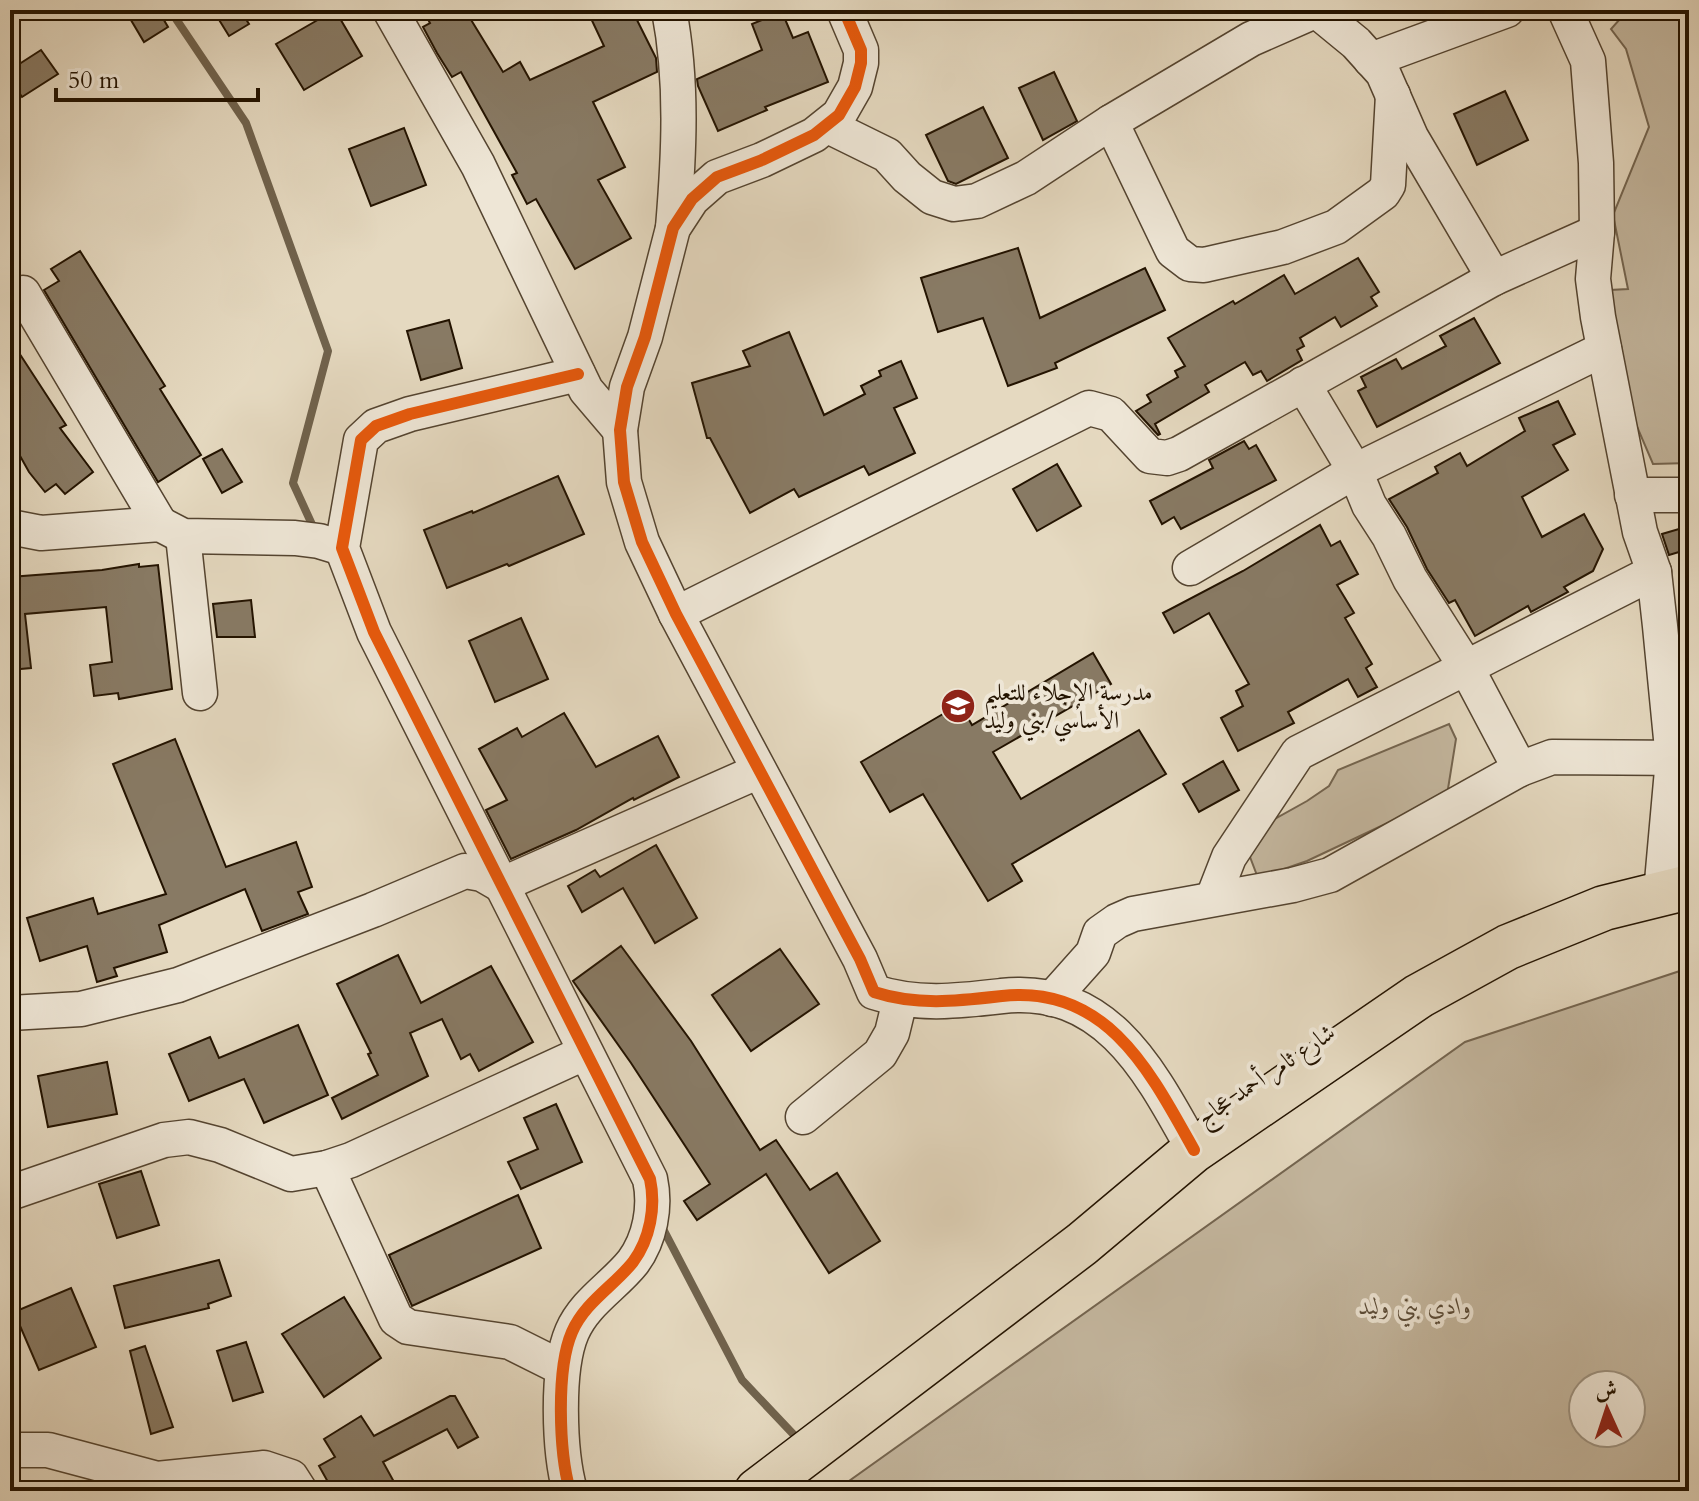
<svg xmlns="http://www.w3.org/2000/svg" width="1699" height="1501" viewBox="0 0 1699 1501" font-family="Cardo,Amiri,serif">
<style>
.green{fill:#c4b79f;stroke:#746550;stroke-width:2;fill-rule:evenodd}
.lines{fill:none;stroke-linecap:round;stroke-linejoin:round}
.stream{stroke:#70624c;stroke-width:8}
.building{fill:#887a64;stroke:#231300;stroke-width:2}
.minor-casing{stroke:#544430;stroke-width:37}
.major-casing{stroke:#231300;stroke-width:47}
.minor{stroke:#eee6d6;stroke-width:34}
.major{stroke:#e5d9c0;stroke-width:44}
.cycleway-casing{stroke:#eee6d6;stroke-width:17}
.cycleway{stroke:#e8590c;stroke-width:12}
.labels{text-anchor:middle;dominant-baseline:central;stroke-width:8;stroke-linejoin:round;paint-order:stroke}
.poi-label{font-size:24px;fill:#231300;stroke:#eee6d6;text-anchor:start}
.street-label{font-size:24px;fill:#231300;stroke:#eee6d6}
.park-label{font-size:24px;font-style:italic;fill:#5b4c38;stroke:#eee6d6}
</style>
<rect width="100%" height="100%" fill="#e5d9c0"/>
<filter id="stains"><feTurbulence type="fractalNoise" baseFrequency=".0025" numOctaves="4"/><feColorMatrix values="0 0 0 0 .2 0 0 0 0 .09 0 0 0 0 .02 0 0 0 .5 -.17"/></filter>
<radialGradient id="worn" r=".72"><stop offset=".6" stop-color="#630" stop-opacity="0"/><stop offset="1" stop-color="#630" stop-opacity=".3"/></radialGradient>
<!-- green -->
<g class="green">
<path d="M1628,10H1644L1689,23V463L1653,464L1635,422L1607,310L1610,290L1628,289L1613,215L1649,127L1626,49L1611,29Z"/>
<path d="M1449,724L1456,739L1447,795L1307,861L1258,878L1247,849L1255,830L1307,801L1329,786L1338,770Z"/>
<path d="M1689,968V1491H835L1465,1042ZM1583,1385H1631V1433H1583Z"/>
</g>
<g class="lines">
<!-- stream -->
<g class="stream">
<path d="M170,10L246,123L328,351L293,483L315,531"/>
<path d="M660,1223L742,1380L795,1436"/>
</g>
</g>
<!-- building -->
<g class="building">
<path d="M125,10H158L168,27L144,42Z"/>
<path d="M213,10H240L249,24L229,36Z"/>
<path d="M335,10L362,56L304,90L276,44Z"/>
<path d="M423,10H465L503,72L520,62L530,80L604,46L587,10H632L656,58L657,72L593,102L625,167L598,180L631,238L575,269L536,199L527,204L512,175L517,173L461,72L452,77L437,53L423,27L430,23Z"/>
<path d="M782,12L793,38L808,32L828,82L765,107L767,110L718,131L698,86L697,79L762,50L752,24Z"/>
<path d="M41,50L58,74L22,97L10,79V70Z"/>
<path d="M1054,72L1077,121L1043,140L1019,88Z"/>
<path d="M1505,91L1528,140L1477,165L1454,114Z"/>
<path d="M983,107L1008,158L956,184L948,181L926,135Z"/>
<path d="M404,128L426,185L371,206L349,149Z"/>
<path d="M1018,248L1040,318L1145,268L1165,310L1055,363L1057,368L1008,386L983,318L938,332L921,278Z"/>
<path d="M80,251L165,386L160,389L201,455L158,482L44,290L59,281L51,269Z"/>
<path d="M1358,258L1379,292L1371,297L1377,306L1341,327L1335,317L1300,338L1304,346L1297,350L1302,360L1267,381L1261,371L1253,375L1245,362L1205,385L1209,392L1155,424L1160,434L1158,435L1136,411L1151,402L1147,395L1178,377L1175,371L1185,366L1168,338L1233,301L1235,304L1284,275L1295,294Z"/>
<path d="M1474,318L1500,363L1377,427L1358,391L1366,387L1361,377L1396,359L1402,369L1446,346L1440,336Z"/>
<path d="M449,320L462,368L421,380L407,331Z"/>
<path d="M789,332L824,415L865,394L861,386L881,376L879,371L901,361L917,398L894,408L915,453L869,475L864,466L799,497L794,489L750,513L710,438H707L692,383L750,366L743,351Z"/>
<path d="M10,339L66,425L60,428L93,472L65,494L56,484L45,492L29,472L10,438Z"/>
<path d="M1558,401L1575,434L1553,445L1568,470L1522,497L1542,537L1584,514L1603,549L1593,571L1564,587L1568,592L1531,612L1528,606L1475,636L1455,600L1449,603L1427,569L1407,527L1389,499L1438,473L1435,467L1460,453L1467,466L1525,431L1519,418Z"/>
<path d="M1244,441L1249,449L1256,445L1276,480L1181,529L1174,517L1162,524L1150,501L1213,468L1209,460Z"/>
<path d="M222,449L242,482L222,493L203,459Z"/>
<path d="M1057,464L1081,506L1037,531L1013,489Z"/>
<path d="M558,476L584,534L509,566L507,564L447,588L424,530L472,511L473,513Z"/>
<path d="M1320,525L1331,546L1340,541L1358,574L1337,585L1354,613L1345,618L1372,664L1366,668L1377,687L1358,697L1348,679L1288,712L1294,723L1238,751L1221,718L1243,706L1236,691L1249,684L1209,613L1174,633L1163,613L1243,571Z"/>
<path d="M1689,526V549L1669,555L1662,534Z"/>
<path d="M139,564V567L158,565L172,689L119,699L118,693L94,696L90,665L112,662L106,607L25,614L31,668L10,670V577L102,570Z"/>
<path d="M251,600L255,637H217L213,604Z"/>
<path d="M521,618L548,679L495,702L469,641Z"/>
<path d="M1093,653L1111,684L993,752L1021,799L1139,730L1166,774L1012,864L1022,881L988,901L923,794L890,812L861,762L960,704L972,725Z"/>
<path d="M564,713L596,767L658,736L679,777L634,800L633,798L576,830L511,859L486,810L507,800L479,749L517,728L522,737Z"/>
<path d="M175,739L226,867L296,842L312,887L298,892L308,914L262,931L245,889L159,925L167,952L114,968L117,976L97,982L87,946L40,961L27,918L93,898L98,914L166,894L113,764Z"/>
<path d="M1223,761L1239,790L1199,812L1183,784Z"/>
<path d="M656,845L697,918L655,943L623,888L582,912L568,886L595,870L600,877Z"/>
<path d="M621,946L691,1041L760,1150L776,1140L810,1190L837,1173L880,1241L829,1273L766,1174L697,1220L684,1201L710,1184L631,1063L573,981Z"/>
<path d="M780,949L819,1004L751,1051L712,995Z"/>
<path d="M398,955L421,1003L491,966L533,1042L479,1071L470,1054L461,1059L442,1019L410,1033L428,1076L342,1119L332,1098L378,1075L368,1054L371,1053L337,984Z"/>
<path d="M298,1025L328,1095L264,1123L244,1079L189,1101L169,1054L210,1037L219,1058Z"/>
<path d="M107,1062L117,1114L48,1127L38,1076Z"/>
<path d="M556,1104L582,1162L521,1189L508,1162L538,1149L524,1118Z"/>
<path d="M141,1171L159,1225L117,1238L99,1184Z"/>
<path d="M518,1195L541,1248L412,1306L389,1255Z"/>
<path d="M219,1260L231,1296L208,1304L209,1308L125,1328L114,1286Z"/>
<path d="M71,1288L96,1347L39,1370L14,1312Z"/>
<path d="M344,1297L381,1358L324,1397L282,1334Z"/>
<path d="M246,1342L263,1392L233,1401L217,1351Z"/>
<path d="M145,1346L173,1427L151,1434L130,1351Z"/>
<path d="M450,1396H455L478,1437L458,1448L447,1429L383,1462L399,1491H333L319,1466L335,1457L324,1439L361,1416L374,1436Z"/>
</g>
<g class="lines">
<!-- minor casing -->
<g class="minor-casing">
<g id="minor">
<path d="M390,10L478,165L586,390L620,430"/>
<path d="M669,10C683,82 679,155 673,228"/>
<path d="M844,10L861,50V63L855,87L839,115L814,135L762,160L717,177L692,199L673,228L645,337L627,387L620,430L624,482L642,542L676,614L860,959L874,992C917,1006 958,1001 1002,996C1107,984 1151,1073 1194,1150"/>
<path d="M1565,10L1588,61L1596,163L1597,232L1593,279L1598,317L1640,532L1654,572L1660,626L1673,759L1661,893"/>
<path d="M1317,11L1356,43L1383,73L1411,137L1494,278"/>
<path d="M1371,60L1507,10"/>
<path d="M1111,122L1173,251L1190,264L1204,265L1283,247L1336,227L1383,193L1388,185L1393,95"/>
<path d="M828,126L887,155L907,177L932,197L954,204L977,201L1026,178L1111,122L1251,39L1317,10"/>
<path d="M23,293L160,524"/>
<path d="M1303,384L1355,471L1369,505L1389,536L1410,579L1466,667L1520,769"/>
<path d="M1632,495H1689"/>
<path d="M10,527L41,533L160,524L183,536L295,538L319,541L342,548"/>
<path d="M183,536L200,693"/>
<path d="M1190,568L1355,471L1604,349"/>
<path d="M676,614L1089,408L1111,414L1150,456L1167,458L1179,454L1494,278L1597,232"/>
<path d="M1213,898L1229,857L1298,753L1654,572"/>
<path d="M1052,999L1093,953L1100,933L1117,921L1133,914L1293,885L1330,875L1520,769L1552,757L1689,758"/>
<path d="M10,1013L81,1009L178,985L373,910L465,871L482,874L501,885L759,771"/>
<path d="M803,1117L880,1054L892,1033L900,1000"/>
<path d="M327,1168L396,1319L408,1327L510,1342L562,1368"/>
<path d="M10,1193L164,1140L189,1137L220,1145L291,1174L327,1168L351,1160L584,1053"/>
<path d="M10,1450H48L157,1479L264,1468L291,1477L300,1491"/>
<path d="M570,1491C559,1452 556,1369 572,1332C585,1302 614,1286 633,1262C650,1239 656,1207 650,1179L374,632L342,548L361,440L376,426L410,414L578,374"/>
</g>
</g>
<!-- major casing -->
<g class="major-casing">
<path id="major" d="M757,1491L1082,1244L1194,1150L1419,996L1508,947L1604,908L1689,887"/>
</g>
<!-- minor -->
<use href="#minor" class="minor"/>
<!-- major -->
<use href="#major" class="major"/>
<!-- cycleway casing -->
<g class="cycleway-casing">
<g id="cycleway">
<path d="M844,10L861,50V63L855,87L839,115L814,135L762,160L717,177L692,199L673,228L645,337L627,387L620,430L624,482L642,542L676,614L860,959L874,992C917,1006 958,1001 1002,996C1107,984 1151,1073 1194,1150"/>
<path d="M570,1491C559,1452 556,1369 572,1332C585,1302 614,1286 633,1262C650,1239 656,1207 650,1179L374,632L342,548L361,440L376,426L410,414L578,374"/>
</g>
</g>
<!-- cycleway -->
<use href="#cycleway" class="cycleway"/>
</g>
<!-- icons -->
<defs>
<g id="school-disc" transform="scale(1.8)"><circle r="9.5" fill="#8f2418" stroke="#eee6d6"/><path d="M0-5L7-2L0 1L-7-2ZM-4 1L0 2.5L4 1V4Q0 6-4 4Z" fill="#fff"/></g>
</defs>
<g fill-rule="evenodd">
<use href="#school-disc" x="958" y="706"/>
</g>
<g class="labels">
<!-- poi labels -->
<g class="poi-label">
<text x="984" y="692">مدرسة الإجلاء للتعليم<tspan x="984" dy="28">الأساسي/بني وليد</tspan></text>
</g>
<!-- street labels -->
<g class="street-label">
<text transform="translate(1266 1075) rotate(-34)">شارع ثامر أحمد عجاج</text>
</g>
<!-- park labels -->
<g class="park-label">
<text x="1415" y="1306">وادي بني وليد</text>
</g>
</g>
<!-- margin -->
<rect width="1699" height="1501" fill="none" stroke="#e5d9c0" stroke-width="40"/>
<rect x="12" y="12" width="1675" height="1477" fill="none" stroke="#231300" stroke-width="4"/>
<rect x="20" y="20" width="1659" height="1461" fill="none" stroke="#231300" stroke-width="2"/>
<!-- north arrow -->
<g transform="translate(1607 1409) rotate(357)"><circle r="38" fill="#eee6d6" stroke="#9d9280" stroke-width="2"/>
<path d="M0-6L14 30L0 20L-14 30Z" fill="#8f2418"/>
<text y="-12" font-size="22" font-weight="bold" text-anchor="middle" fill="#231300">ش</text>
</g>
<!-- scale -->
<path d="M56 88v12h202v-12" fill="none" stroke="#231300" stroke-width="4"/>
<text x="68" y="88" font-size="24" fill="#231300" stroke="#eee6d6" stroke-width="6" paint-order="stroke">50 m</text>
<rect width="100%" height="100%" filter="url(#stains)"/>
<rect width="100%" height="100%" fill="url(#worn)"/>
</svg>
